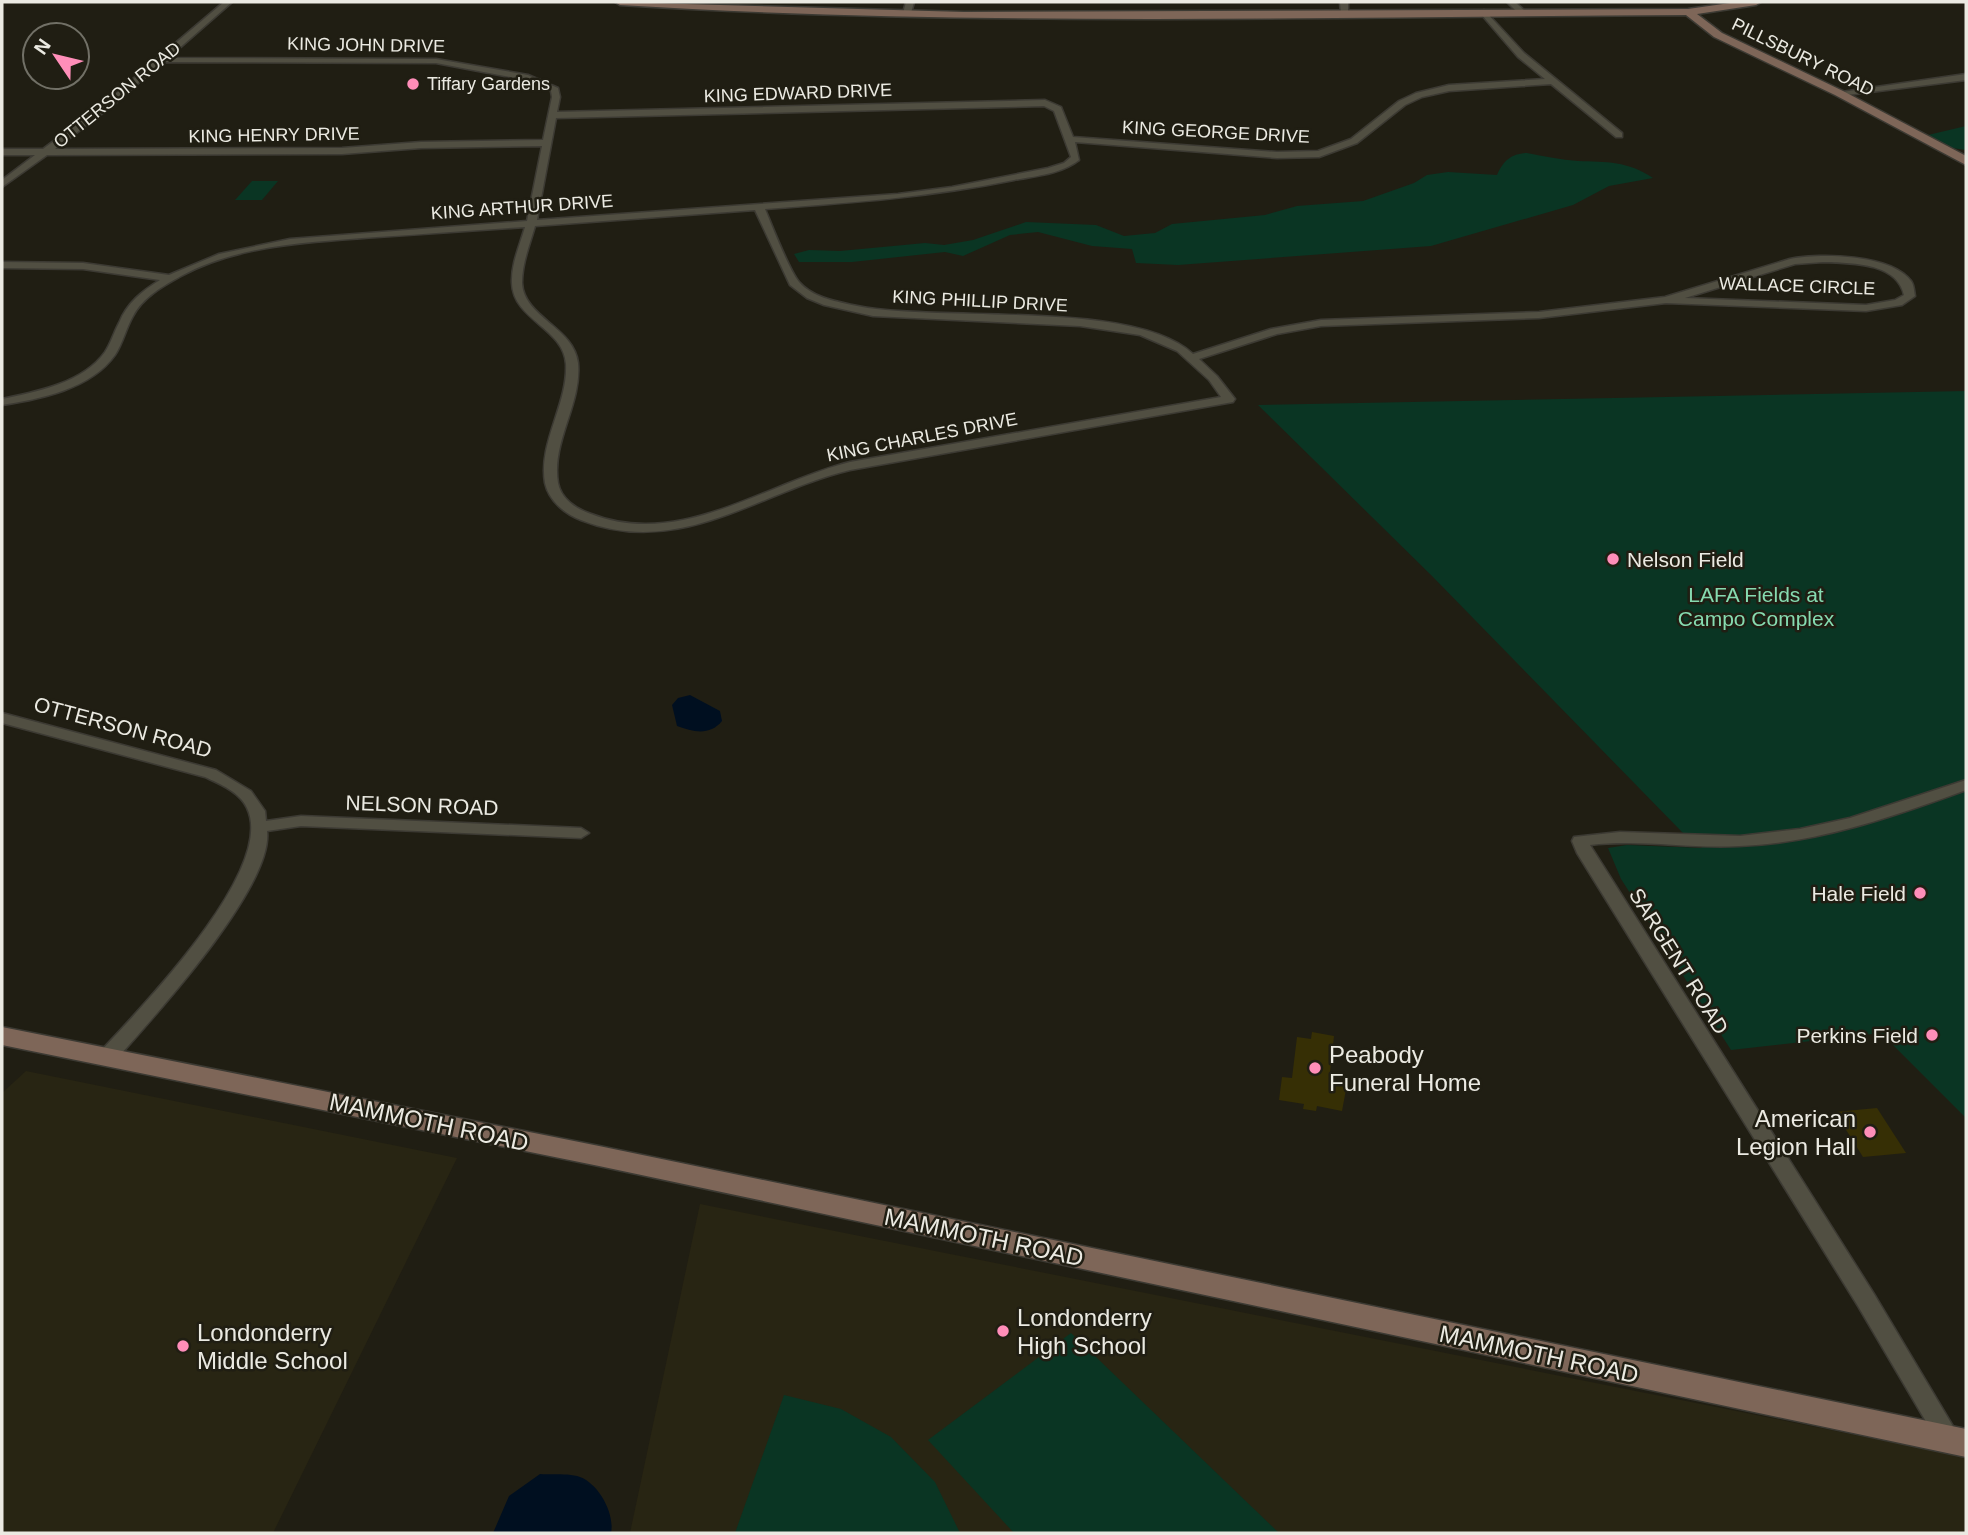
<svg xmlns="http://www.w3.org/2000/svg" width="1968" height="1535" viewBox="0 0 1968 1535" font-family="Helvetica,sans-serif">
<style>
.built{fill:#282513}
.green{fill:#0a3523}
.water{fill:#000f20}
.building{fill:#362f05}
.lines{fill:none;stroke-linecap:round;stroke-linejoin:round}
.street-casing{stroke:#3c3a33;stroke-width:3}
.secondary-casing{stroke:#3c3a33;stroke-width:3}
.street{fill:#514f42;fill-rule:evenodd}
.secondary{fill:#7e6658;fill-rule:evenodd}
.poi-dot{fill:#ff8eb9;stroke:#201e13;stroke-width:2.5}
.labels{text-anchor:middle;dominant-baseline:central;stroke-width:5;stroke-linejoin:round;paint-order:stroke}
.far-street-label{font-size:18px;fill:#ebeae2;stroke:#201e13}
.far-poi-label{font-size:18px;fill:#ebeae2;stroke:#201e13;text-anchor:start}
.poi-label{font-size:21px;fill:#ebeae2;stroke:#201e13;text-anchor:end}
.park-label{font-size:21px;fill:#86dbb0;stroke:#201e13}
.street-label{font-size:21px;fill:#ebeae2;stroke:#201e13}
.near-poi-label{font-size:24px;fill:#ebeae2;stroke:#201e13;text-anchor:start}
.near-street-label{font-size:24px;fill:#ebeae2;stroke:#201e13}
</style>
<rect width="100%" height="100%" fill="#201e13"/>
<!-- built -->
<g class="built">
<path d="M26,1071L457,1158L273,1533H2V1093Z"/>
<path d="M700,1204L1966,1457V1533H630Z"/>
</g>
<!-- green -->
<g class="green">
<path d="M1966,126V150L1952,148L1928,135Z"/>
<path d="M1527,153C1544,156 1561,160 1578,161C1606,162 1628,161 1653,178L1609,186L1573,205L1431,246L1178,265L1136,263L1132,249L1092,246L1038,232L1010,235L963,256L945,252L852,262H799L794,254L809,250L840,251L925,243L944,245L973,240L1026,222L1096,225L1124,236L1155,233L1172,224L1265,215L1297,206L1363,201L1414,183L1427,175L1448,172L1497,175C1504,160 1511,154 1527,153Z"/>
<path d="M252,181H278L262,200H235Z"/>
<path d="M1966,391V1118L1881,1033L1731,1050L1621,879L1608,848L1627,845L1702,848L1682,832L1432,576L1258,405Z"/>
<path d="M1071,1333L1279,1533H1014L928,1440Z"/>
<path d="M784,1395L841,1409L891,1437L935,1482L960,1533H735Z"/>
</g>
<!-- water -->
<g class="water">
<path d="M690,695L720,711L722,721C710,736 693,732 677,726L672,705L678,698Z"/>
<path d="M540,1474C552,1475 569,1473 580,1477C599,1484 615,1514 611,1533H493L509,1496Z"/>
</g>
<!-- building -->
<g class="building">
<path d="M1312,1032L1334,1036L1329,1081L1347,1084L1342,1111L1317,1106L1316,1111L1303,1109L1304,1104L1279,1100L1282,1077L1292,1078L1297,1037L1311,1039Z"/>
<path d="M1877,1108L1906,1153L1863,1157L1835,1112Z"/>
</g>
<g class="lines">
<!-- street casing -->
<g class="street-casing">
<g id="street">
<path d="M224,2H232L168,58L436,59L528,75L558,88L560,97L557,112L1045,100L1061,107L1073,137L1277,152L1318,151L1351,139L1399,101L1416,93L1449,85L1545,79L1518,57L1481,14L1484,10L1524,53L1622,133V137H1616L1551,84L1449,91L1422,97L1405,105L1357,143L1319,157L1277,158L1075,142L1079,160C1061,174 1036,176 1014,180C931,197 849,203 765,209C772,226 789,270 799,282C812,297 834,301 852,305C937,324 1132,298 1193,354L1271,329L1321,320L1539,312L1665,297L1790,259C1820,253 1891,254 1911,281C1914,285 1914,291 1915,296L1902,305L1866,311L1666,303L1539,318L1321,326L1277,334L1199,359L1217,376L1235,399L1233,402L850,470C758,492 680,559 581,520C565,514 549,501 545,483C538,443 568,404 566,364C564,328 513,320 512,283C511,264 520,245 525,227C476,230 426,234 377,237C312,242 240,244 181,276C163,286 143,297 133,316C126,328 123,343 115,355C91,389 40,399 2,405V399C36,392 83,383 105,352C111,343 114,332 119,323C127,303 142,291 160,280L83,269L2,268V262L83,263L169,275L219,254L290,239L527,221L542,146L421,148L342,154L47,155L2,187V180L35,155H2V149H43L106,102ZM162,62L436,63L526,80L551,91L552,97L543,140L421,142L342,148L55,149L112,106ZM1044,106L1054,111L1071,157L1064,163L1048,168L952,187L898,194L537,220L556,118ZM755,210L790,285L807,298L824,305L873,316L1080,326L1140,335L1177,351L1209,380L1221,397L850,462C766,483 680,549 591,514C576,509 561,499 558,483C551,442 582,404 578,363C574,327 524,318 522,283C522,263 530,244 535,226ZM1823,262C1850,263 1897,262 1904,295L1895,300L1866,305L1685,298L1795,264Z"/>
<path d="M906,2H914L911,13L907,15L903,13Z"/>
<path d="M1340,2H1348V16L1341,14Z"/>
<path d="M1507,2H1515L1526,12L1519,14Z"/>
<path d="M1966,74V80L1839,96L1835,93Z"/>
<path d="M2,713L216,770L251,791L265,811L266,821L301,816L581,828L589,833L581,838L301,826L267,831C274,887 151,1020 113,1063L106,1065L99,1063L97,1058L99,1053C139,1010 277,869 247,808C240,792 220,784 205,777L2,723Z"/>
<path d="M1966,780V790C1892,817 1818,843 1739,846C1689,849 1640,839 1590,845L1874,1294L1957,1433L1960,1440L1957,1447L1949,1450L1941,1447L1858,1306L1577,853L1572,841L1574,837L1620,832L1740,836L1800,829L1850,818Z"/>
</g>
</g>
<!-- secondary casing -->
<g class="secondary-casing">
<g id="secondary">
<path d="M615,2L964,12L1688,9L1737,2H1761L1756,5L1697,14L1722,33L1843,91L1966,156V165L1835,95L1714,37L1686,15C1331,17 974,27 620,5Z"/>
<path d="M2,1027L599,1146L1966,1429V1457L599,1166L2,1045Z"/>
</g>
</g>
<!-- street -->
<use href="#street" class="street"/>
<!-- secondary -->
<use href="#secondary" class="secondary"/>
</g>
<!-- markers -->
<g class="poi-dot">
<circle cx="413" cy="84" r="7"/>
<circle cx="1613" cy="559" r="7"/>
<circle cx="1920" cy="893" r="7"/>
<circle cx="1932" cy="1035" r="7"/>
<circle cx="1315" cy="1068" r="7"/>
<circle cx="1870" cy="1132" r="7"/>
<circle cx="1003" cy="1331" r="7"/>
<circle cx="183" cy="1346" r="7"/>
</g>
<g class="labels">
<!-- far-street labels -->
<g class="far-street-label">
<text transform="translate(366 45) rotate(1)">KING JOHN DRIVE</text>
<text transform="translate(1803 57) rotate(26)">PILLSBURY ROAD</text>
<text transform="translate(798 93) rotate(-2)">KING EDWARD DRIVE</text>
<text transform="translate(117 95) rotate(-39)">OTTERSON ROAD</text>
<text transform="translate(1216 132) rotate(3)">KING GEORGE DRIVE</text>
<text transform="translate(274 135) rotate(-1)">KING HENRY DRIVE</text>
<text transform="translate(522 207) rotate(-4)">KING ARTHUR DRIVE</text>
<text transform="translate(1797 286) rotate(2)">WALLACE CIRCLE</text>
<text transform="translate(980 301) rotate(3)">KING PHILLIP DRIVE</text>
<text transform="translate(922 437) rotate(-11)">KING CHARLES DRIVE</text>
</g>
<!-- far-poi labels -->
<g class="far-poi-label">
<text x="427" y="84">Tiffary Gardens</text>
</g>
<!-- poi labels -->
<g class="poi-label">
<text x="1627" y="559" text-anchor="start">Nelson Field</text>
<text x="1906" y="893">Hale Field</text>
<text x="1918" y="1035">Perkins Field</text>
</g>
<!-- park labels -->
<g class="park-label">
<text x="1756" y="594">LAFA Fields at<tspan x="1756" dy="24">Campo Complex</tspan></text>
</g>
<!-- street labels -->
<g class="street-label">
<text transform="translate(123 727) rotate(15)">OTTERSON ROAD</text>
<text transform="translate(422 805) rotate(2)">NELSON ROAD</text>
<text transform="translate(1679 961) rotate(58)">SARGENT ROAD</text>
</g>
<!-- near-poi labels -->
<g class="near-poi-label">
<text x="1329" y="1054">Peabody<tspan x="1329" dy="28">Funeral Home</tspan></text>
<text x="1856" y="1118" text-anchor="end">American<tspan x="1856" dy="28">Legion Hall</tspan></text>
<text x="1017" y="1317">Londonderry<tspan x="1017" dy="28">High School</tspan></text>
<text x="197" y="1332">Londonderry<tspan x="197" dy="28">Middle School</tspan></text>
</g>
<!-- near-street labels -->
<g class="near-street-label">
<text transform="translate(429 1122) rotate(12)">MAMMOTH ROAD</text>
<text transform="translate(984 1237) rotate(12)">MAMMOTH ROAD</text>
<text transform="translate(1539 1354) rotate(12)">MAMMOTH ROAD</text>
</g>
</g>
<!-- border -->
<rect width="1968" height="1535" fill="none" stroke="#ebeae2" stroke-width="7"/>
<!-- north arrow -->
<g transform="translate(56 56) rotate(305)"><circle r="33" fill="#201e13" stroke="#717066" stroke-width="2"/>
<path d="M0-5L12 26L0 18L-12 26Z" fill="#ff8eb9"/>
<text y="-10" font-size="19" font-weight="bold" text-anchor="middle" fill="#ebeae2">N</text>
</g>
</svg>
